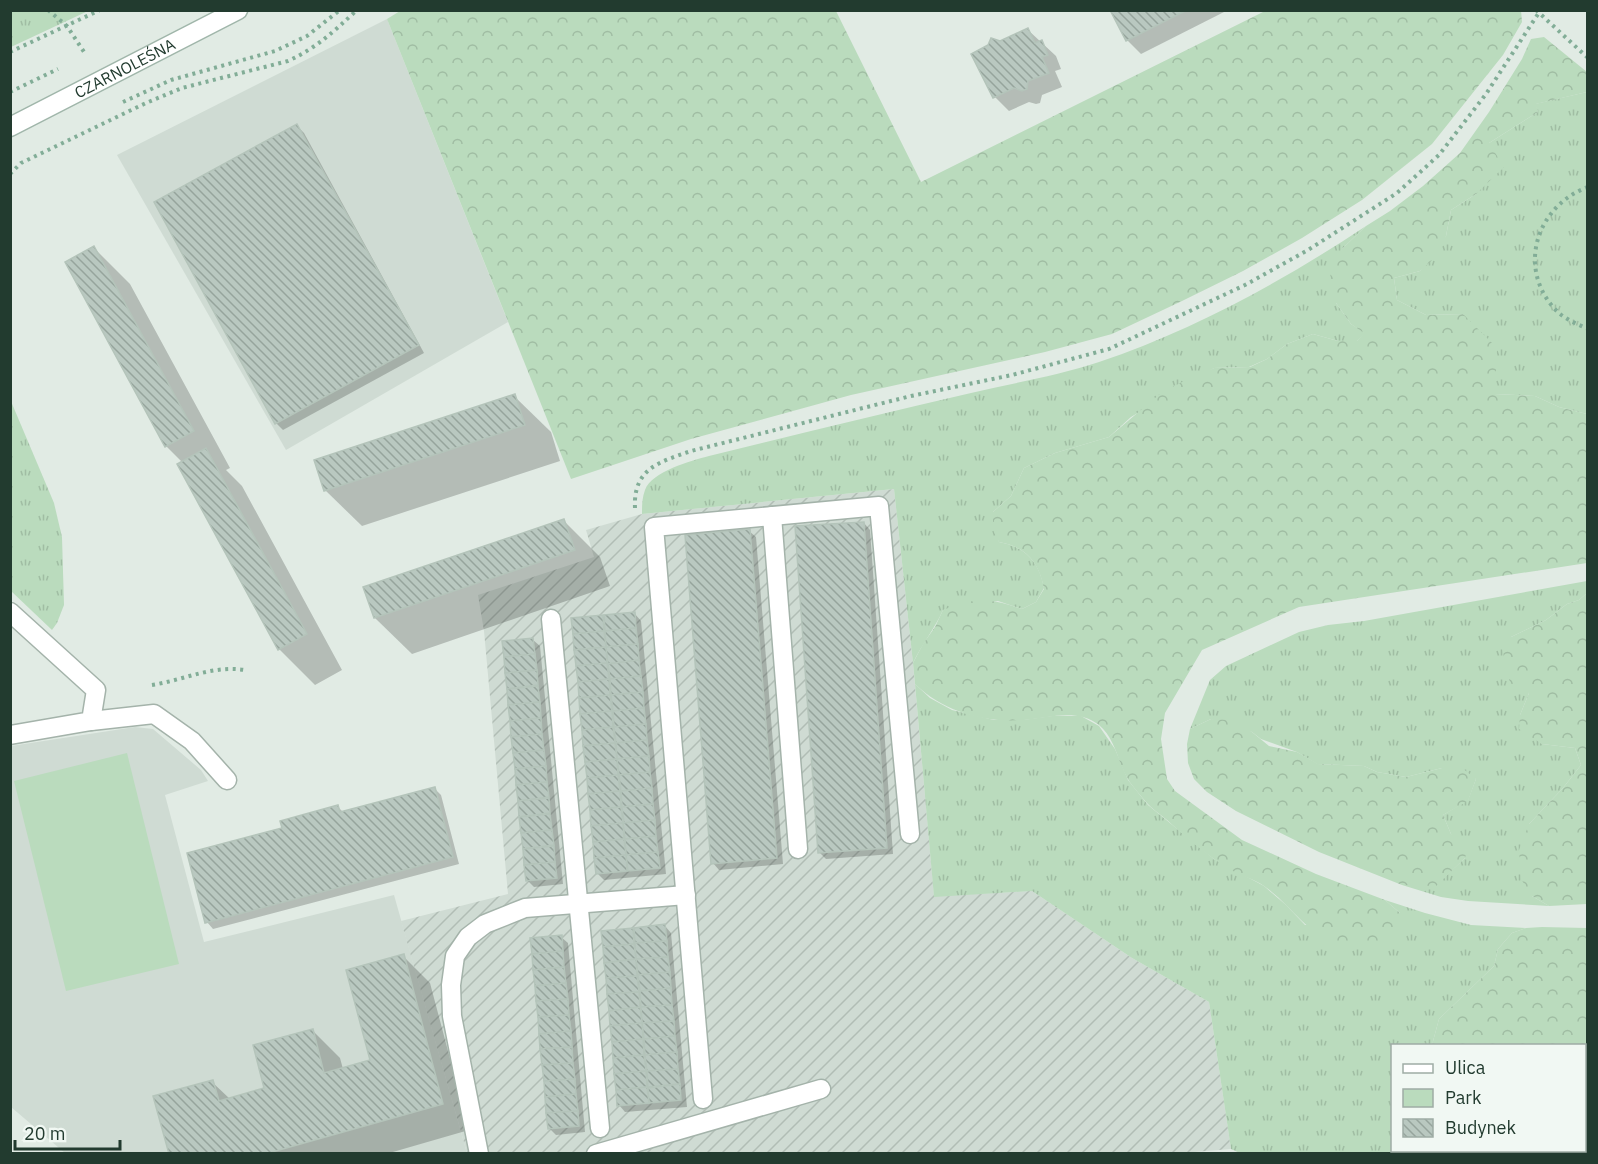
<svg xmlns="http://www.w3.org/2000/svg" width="1598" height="1164" viewBox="0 0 1598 1164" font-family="'IBM Plex Sans',sans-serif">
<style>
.built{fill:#cfdbd3}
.industrial{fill:url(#industrial-furrows)}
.grass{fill:url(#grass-tufts)}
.forest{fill:url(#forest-crowns)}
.park{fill:#badbbd}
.shadow{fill:#0003}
.building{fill:url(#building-back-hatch);stroke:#b4c4ba;stroke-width:1.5}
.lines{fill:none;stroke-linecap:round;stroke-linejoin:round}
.lane-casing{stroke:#a4b3aa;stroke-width:21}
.secondary-casing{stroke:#a0b6aa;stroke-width:21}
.path{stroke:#82ad97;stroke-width:4;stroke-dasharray:3 4.5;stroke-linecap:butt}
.lane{stroke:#fff;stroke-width:18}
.secondary{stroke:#fff;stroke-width:18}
.labels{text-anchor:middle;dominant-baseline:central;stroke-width:4.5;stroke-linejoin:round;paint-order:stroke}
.street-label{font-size:16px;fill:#223b2f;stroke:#f1f8f3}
</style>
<defs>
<pattern id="industrial-furrows" width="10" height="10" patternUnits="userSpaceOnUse" patternTransform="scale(1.5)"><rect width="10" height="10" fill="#cfdbd3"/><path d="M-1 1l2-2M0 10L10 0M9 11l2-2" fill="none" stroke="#b1bdb5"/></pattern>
<pattern id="grass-tufts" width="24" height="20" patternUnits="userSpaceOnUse" patternTransform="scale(1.5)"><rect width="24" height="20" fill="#badbbd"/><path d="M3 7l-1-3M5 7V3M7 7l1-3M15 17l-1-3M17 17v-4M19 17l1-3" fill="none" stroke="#a0bda3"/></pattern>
<pattern id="forest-crowns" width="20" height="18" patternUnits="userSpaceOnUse" patternTransform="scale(1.5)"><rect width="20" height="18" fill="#badbbd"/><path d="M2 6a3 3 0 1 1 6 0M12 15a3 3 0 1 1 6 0" fill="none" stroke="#a0bda3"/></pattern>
<pattern id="building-back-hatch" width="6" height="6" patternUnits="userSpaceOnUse" patternTransform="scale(1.5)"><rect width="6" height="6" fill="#b9c8c0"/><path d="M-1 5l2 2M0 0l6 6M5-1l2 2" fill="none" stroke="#96a49c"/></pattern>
</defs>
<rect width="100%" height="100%" fill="#e1ebe4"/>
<!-- built -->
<g class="built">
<path d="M387,19L508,322L286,450L117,155Z"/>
<path d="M135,727L153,729L201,770L208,781L165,795L204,942L394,895L467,1153H65L11,1107V746Z"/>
</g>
<!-- industrial -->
<path class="industrial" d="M894,489L913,663L934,896L1032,891L1132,958L1209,1002L1231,1149L1169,1154L467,1153L401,921L508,894L484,631L478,595L594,557L586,530L642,514Z"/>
<!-- grass -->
<g class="grass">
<path d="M11,10H88V11L11,47Z"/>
<path d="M1587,92V414L1559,407L1535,396L1495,394L1463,314L1426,315L1397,300L1394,278L1420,271L1446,236L1451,210L1476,194L1489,143L1538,112L1535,104Z"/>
<path d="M1366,226L1342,249L1336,303L1351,324L1365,333L1357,341H1338L1313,334L1287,344L1267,359L1249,367L1214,368L1131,417L1109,437L1055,453L1024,468L1011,496L993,512L999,542C1026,547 1039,562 1044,588L1036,602L1022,609L998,601L943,610C935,628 922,644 913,663L894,489L642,514C642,506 642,498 645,490C652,471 691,461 709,456C796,435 883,413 971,393C1013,383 1057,376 1099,362C1194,330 1283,281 1366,226Z"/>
<path d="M10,399L54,503L62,537L64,605L57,623L52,630L11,591Z"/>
<path d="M1587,581V593L1579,600L1567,604L1546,620L1511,637L1529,693L1520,715L1542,744L1575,748L1581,765L1563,788L1529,824L1532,896L1549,906L1468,901L1441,897L1402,885H1436L1465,858L1451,834L1443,815L1468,800L1476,779L1442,768L1406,777L1377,772L1364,766L1317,764L1297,752L1261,739L1252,732L1211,719L1190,729L1210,680L1226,666L1299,632L1328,625L1364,621Z"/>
<path d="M915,684L930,698L952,710L977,716L994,720H1023L1052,716H1081L1099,726L1115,749L1128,780L1148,805L1214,859L1264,886L1286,905L1305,925L1400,913L1385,900L1425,913L1471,925L1526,928L1512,933L1498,949L1494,966L1439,1019L1432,1045L1392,1046V1150L1436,1151L1437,1153L1242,1154L1231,1149L1209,1002L1132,958L1032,891L934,897Z"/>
</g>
<!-- forest -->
<g class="forest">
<path d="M400,11H836L921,182L1265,11L1521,10L1522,22L1503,55L1432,144L1362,200L1302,238L1243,271L1182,301L1112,334L1045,352L851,395L691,439L571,479L387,19Z"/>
<path d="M1544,37L1587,72V92L1536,104L1538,112L1489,143L1504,167L1476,194L1451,210L1446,236L1440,253L1420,271L1394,278L1397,300L1426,315L1463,314L1497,348L1495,394L1535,396L1559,407L1587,414V563L1299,607L1202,650L1165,713L1161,739L1167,779L1175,791L1242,840L1316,874L1385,900L1400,913L1407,924L1405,933C1384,943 1362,950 1339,943C1303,932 1293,906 1264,886C1254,879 1242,876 1231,870C1207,856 1187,838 1167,820C1160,814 1152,809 1146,802C1140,795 1134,788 1129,781C1118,764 1116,739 1099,725C1077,708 1049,718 1024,720C984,723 944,712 915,684L913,663L923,644L935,627L943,610C976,597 989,598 1022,609L1036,602L1044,589C1039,562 1026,547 999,542L993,530V512L1011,496L1024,468L1055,453L1109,437L1161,393L1184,381L1214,368L1250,367L1267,359L1287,344L1313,334L1338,341H1357L1364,333L1351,324L1336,303L1331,287L1330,268L1342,249L1366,226L1390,211L1423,186L1460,153L1489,112L1522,59L1531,39Z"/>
<path d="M1587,593V904L1549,906L1532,896L1521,879L1519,850L1529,824L1563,788L1581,765L1575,748L1542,744L1519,729L1520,715L1529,693L1510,683L1502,648L1511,637L1546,620L1567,604L1579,600Z"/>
<path d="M1211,719L1230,720L1252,732L1269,746L1297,752L1318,764L1364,766L1377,772L1406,777L1442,768H1462L1476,779L1468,801L1443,815L1451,834L1469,844L1465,858L1436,886L1402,885L1319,852L1236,811L1207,792L1194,779L1188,763L1187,744L1190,729Z"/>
<path d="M1542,927L1587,928V1153H1437L1436,1151L1584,1150V1046L1432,1045L1439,1019L1494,966L1498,949L1512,933L1526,928Z"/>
</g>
<!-- park -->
<path class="park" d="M127,753L179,964L66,991L14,781Z"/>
<!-- shadow -->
<g class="shadow">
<path d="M1112,10H1228L1141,54L1127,40Z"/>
<path d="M1028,30L1056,56L1061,69L1055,71L1062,87L1042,95L1040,103L1036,104L1029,102L1009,111L995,97L973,54Z"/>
<path d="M297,126L304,133L424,353L283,430L276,423Z"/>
<path d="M94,248L130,284L230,468L226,470L242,486L342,670L315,685L279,649L183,463L166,446L67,263Z"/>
<path d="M514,396L551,432L560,461L362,526L325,490Z"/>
<path d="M564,521L600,557L610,586L412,654L375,618L365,588Z"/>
<path d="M864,523L870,530L893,854L826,859L819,852Z"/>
<path d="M749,531L756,537L783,864L719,870L713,863Z"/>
<path d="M635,614L641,621L666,874L604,880L597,873L573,620Z"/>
<path d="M533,640L540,646L563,884L534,887L527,880L504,643Z"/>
<path d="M434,788L441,795L459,864L213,929L207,922L284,829L338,807L344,813Z"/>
<path d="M665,926L671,933L687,1107L625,1112L619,1105L603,932Z"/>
<path d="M561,937L568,943L585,1132L556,1135L549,1128Z"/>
<path d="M403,956L430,983L469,1130L386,1154H170L212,1082L230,1099L266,1089L313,1031L340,1058L343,1069L372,1061Z"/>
</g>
<!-- building -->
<g class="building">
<path d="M1110,10H1187L1126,41Z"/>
<path d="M1028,28L1035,43L1042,40L1048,55L1042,57L1049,73L1028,81L1027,89L1022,91L1014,88L993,98L971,54L988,45L991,38L1000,41Z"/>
<path d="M297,124L419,345L275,424L154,202Z"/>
<path d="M94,246L194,431L165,447L65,262Z"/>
<path d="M515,394L525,425L324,491L314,460Z"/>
<path d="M206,448L307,634L278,650L177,464Z"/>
<path d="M564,519L575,550L374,618L363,587Z"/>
<path d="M864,522L887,848L818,853L795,526Z"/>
<path d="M750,529L777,858L711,864L685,535Z"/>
<path d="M635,612L636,628L605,631L604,615Z"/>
<path d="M603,615L604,631L573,634L571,618Z"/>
<path d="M636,628L638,644L606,647L605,631Z"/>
<path d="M604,631L606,647L574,650L573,634Z"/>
<path d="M533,638L535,654L504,657L502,641Z"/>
<path d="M638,644L639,660L608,664L606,647Z"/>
<path d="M606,647L607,663L576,666L574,650Z"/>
<path d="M535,654L537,670L505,673L504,657Z"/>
<path d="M639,660L641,676L610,679L608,664Z"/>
<path d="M607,663L609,679L578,682L576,666Z"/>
<path d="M537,670L538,685L507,689L505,673Z"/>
<path d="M641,676L643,692L611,695L610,679Z"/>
<path d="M609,679L610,695L579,698L578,682Z"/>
<path d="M538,686L540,702L508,705L507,689Z"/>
<path d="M643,692L644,708L613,711L611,695Z"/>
<path d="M610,695L612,711L580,714L579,698Z"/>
<path d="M540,702L541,718L510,721L508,705Z"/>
<path d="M644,708L646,724L614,727L613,711Z"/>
<path d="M612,711L613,727L582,730L580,714Z"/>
<path d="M541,718L542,734L511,737L510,721Z"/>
<path d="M646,724L647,740L616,743L614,727Z"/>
<path d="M613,727L615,743L583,746L582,730Z"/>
<path d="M542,734L544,750L513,753L511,737Z"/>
<path d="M647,740L649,756L617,759L616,743Z"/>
<path d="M615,743L617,759L585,762L583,746Z"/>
<path d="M544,750L546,766L515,769L513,753Z"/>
<path d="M649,756L650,772L619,775L617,759Z"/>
<path d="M617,759L618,775L587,778L585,762Z"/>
<path d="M546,766L547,782L516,785L515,769Z"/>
<path d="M650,772L652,788L621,791L619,775Z"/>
<path d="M618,775L620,791L588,794L587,778Z"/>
<path d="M547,782L549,797L518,801L516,785Z"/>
<path d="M435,787L453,857L205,923L187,853L282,828L280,821L338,805L340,812Z"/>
<path d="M652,788L653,804L622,807L621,791Z"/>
<path d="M620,791L621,807L590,810L588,794Z"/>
<path d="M549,798L550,813L519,817L518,801Z"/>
<path d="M653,804L655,820L624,823L622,807Z"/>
<path d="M621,807L623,823L591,826L590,810Z"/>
<path d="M550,814L552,830L521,833L519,817Z"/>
<path d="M655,820L656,836L625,839L623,823Z"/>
<path d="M623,823L624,839L593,842L591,826Z"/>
<path d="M552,830L554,845L523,849L521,833Z"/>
<path d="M656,836L658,852L626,855L625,839Z"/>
<path d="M624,839L626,855L594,858L593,842Z"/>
<path d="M554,846L555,862L524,865L523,849Z"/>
<path d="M658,852L660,868L628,871L626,855Z"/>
<path d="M626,855L627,871L596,874L594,858Z"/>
<path d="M555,862L557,878L526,881L524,865Z"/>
<path d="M665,924L667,941L635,943L634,928Z"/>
<path d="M633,928L634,944L603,947L601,931Z"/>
<path d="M562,935L563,951L532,954L530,938Z"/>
<path d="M667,941L668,957L636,959L635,943Z"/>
<path d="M634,944L636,959L604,963L603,947Z"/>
<path d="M563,951L564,967L533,970L532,954Z"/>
<path d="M404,954L443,1104L265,1154H169L153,1096L213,1080L219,1101L264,1088L253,1045L313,1029L324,1073L370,1060L346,970Z"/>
<path d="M668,957L670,972L638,975L636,959Z"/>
<path d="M636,959L637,976L606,978L604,963Z"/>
<path d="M564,967L566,983L535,986L533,970Z"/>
<path d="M670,972L671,988L640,991L638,975Z"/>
<path d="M637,976L639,992L607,994L606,978Z"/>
<path d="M566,983L568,999L536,1001L535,986Z"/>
<path d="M671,988L672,1005L641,1007L640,991Z"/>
<path d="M639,992L640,1007L609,1011L607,994Z"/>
<path d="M568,999L569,1015L538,1017L536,1001Z"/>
<path d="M672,1005L674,1021L642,1023L641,1007Z"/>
<path d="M640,1007L642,1023L610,1026L609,1011Z"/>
<path d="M569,1015L571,1031L539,1034L538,1017Z"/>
<path d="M674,1021L675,1036L644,1039L642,1023Z"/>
<path d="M642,1023L643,1039L612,1042L610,1026Z"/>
<path d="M571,1031L572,1047L540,1049L539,1034Z"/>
<path d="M675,1036L677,1052L645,1055L644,1039Z"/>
<path d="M643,1039L644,1055L613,1058L612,1042Z"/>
<path d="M572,1047L573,1063L542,1065L540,1049Z"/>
<path d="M677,1052L678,1069L647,1071L645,1055Z"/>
<path d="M644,1055L646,1071L614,1074L613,1058Z"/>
<path d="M573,1063L575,1079L544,1081L542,1065Z"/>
<path d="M678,1069L680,1084L648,1087L647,1071Z"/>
<path d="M646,1071L647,1087L616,1090L614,1074Z"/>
<path d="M575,1079L576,1094L545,1097L544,1081Z"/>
<path d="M680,1084L681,1100L649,1103L648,1088Z"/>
<path d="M647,1087L649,1103L617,1106L616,1090Z"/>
<path d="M576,1094L578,1111L546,1113L545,1097Z"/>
<path d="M578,1111L579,1126L548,1129L546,1113Z"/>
</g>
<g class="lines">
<!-- lane casing -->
<g class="lane-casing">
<g id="lane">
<path d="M772,516L798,849"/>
<path d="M10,612L96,690L91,721L10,735"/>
<path d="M551,619L600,1128"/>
<path d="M91,721L154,714L192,741L227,780"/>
<path d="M703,1099L654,527L879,506L910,834"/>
<path d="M479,1154L452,1016L451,985L455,956L468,937L485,924L525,908L686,895"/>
<path d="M596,1154L821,1089"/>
</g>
</g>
<!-- secondary casing -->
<g class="secondary-casing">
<g id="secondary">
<path id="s1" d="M10,127L238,10"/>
</g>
</g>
<!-- path -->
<g class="path">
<path d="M48,10L67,26L86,55"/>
<path d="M1536,10L1588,58"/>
<path d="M10,52L100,10"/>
<path d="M10,92L58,69"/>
<path d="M123,102L171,80L275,51L307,36L340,10"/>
<path d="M10,174L21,163L146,103L182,88L288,61C318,47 333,32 357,10"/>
<path d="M1588,187C1538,205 1517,265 1553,307C1562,318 1575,323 1588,329"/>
<path d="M635,508C633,468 660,462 691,451L911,396L1012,375L1109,349L1245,285L1308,250L1397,193L1439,155L1486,94L1538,14"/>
<path d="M152,685C184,680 212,665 245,670"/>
</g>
<!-- lane -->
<use href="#lane" class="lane"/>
<!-- secondary -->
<use href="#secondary" class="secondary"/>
</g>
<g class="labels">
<!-- street labels -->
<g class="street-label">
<text stroke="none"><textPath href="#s1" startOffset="129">CZARNOLEŚNA</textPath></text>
</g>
</g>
<!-- border -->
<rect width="1598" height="1164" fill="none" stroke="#223b2f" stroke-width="24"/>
<!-- legend -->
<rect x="1391" y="1044" width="195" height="108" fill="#f1f8f3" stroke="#9eaca5" stroke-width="1.5"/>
<rect x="1403" y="1064" width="30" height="9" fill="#ffffff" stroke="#9eaca5" stroke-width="1.5"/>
<text x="1445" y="1074" font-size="18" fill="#223b2f">Ulica</text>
<rect x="1403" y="1089" width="30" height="18" fill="#badbbd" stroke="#9eaca5" stroke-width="1.5"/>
<text x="1445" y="1104" font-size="18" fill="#223b2f">Park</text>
<rect x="1403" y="1119" width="30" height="18" fill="url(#building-back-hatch)" stroke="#9eaca5" stroke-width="1.5"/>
<text x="1445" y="1134" font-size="18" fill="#223b2f">Budynek</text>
<!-- scale -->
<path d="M15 1140v9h105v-9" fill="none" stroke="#223b2f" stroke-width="3"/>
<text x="24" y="1140" font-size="18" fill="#223b2f" stroke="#f1f8f3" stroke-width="4.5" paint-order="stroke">20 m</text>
</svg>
